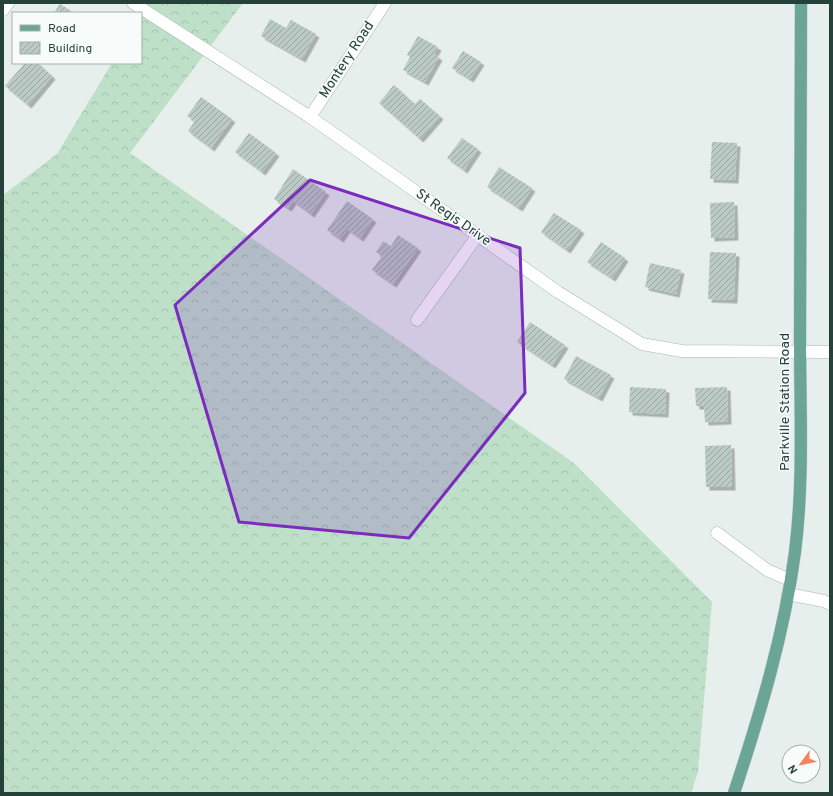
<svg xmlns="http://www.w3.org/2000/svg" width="833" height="796" viewBox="0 0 833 796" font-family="Overpass,sans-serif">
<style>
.forest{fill:url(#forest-crowns)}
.building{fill:url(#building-hatch);filter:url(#shadow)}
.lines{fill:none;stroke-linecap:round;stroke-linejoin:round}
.minor-casing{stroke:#a8b8b2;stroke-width:13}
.major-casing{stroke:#c2cac8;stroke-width:13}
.minor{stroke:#fff;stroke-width:12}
.major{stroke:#6aa596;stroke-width:12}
.marked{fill:#7b2cbf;fill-opacity:0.2;stroke:#7b2cbf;stroke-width:3;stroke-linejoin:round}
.labels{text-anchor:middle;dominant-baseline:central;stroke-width:3;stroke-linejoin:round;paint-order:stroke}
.street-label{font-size:14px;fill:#24423a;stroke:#f7fbf9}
</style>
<defs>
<pattern id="forest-crowns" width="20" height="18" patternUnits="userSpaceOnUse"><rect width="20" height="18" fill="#bfe0c8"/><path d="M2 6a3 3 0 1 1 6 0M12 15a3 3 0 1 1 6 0" fill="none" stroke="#a4c1ad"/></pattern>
<pattern id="building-hatch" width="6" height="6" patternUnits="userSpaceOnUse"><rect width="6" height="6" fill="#bbcac4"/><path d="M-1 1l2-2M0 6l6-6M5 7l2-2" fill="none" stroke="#98a6a0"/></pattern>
<filter id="shadow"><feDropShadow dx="3.5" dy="3.5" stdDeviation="0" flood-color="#0004"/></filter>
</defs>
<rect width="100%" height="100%" fill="#e6efeb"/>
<!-- forest -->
<path class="forest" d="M148,3H243L130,153L574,463L712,602L698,772L691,793H3V195L57,154L112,63H141V14Z"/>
<!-- building -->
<g class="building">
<path d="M60,4L74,13H54Z"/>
<path d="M270,19L286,28L291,20L316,34L302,59L261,36Z"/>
<path d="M418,36L438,47L434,54L439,57L425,82L403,70L410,57L407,55Z"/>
<path d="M463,51L481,62L470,79L452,68Z"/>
<path d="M25,63H38L52,76L28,105L5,86Z"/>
<path d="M394,85L415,104L420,99L440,116L420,139L379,103Z"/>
<path d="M201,97L232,119L211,148L188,131L195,121L187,116Z"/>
<path d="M249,133L276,153L262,172L235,152Z"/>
<path d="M462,138L478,149L464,170L447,158Z"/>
<path d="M712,142L737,143L735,180L710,179Z"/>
<path d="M499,167L532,188L519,208L487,187Z"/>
<path d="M293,169L326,192L311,214L293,201L288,208L274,199Z"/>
<path d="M347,201L373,219L360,238L347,229L340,239L327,230Z"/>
<path d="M734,202L735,237L711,238L710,203Z"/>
<path d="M554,213L581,230L567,250L541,232Z"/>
<path d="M398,235L418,248L393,284L372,270L382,256L376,252L383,241L391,246Z"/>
<path d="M601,242L625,258L612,278L587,262Z"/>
<path d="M710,252L736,253L734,300L708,299Z"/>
<path d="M650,263L681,270L676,294L645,287Z"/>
<path d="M530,322L565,345L552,365L517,342Z"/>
<path d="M576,356L611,375L599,398L564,379Z"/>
<path d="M630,387L666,389L665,414L629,412Z"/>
<path d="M727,387L728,421L705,422L704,406H696L695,388Z"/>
<path d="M731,445L732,487H706L705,446Z"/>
</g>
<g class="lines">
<!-- minor casing -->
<g class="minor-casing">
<g id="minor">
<path d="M133,3L310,117L558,292L642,344L682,351L830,352"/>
<path d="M3,10L8,3"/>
<path d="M310,117L385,3"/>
<path d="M417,320L478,235"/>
<path d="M717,533L767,570L790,580"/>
<path d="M788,594L824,601L830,604"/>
</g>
</g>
<!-- major casing -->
<g class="major-casing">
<path id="major" d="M734,793C760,714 784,635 795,552C804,480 800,408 800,336C801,225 801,114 801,3"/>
</g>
<!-- minor -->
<use href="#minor" class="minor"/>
<!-- major -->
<use href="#major" class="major"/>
</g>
<!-- marked area -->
<path class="marked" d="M310,180L520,248L525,393L409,538L239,522L175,305Z"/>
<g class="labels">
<!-- street labels -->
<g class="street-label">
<text transform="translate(347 60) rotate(-57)">Montery Road</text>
<text transform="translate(453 218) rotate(35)">St Regis Drive</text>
<text transform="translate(785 402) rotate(-90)">Parkville Station Road</text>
</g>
</g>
<!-- border -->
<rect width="833" height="796" fill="none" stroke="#24423a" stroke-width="8"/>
<!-- legend -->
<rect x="12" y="12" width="130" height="52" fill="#f7fbf9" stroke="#a3b1ad"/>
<rect x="20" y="25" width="20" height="6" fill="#6aa596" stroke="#a3b1ad"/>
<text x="48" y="32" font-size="12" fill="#24423a">Road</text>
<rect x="20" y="42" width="20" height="12" fill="url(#building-hatch)" stroke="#a3b1ad"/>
<text x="48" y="52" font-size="12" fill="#24423a">Building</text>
<!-- north arrow -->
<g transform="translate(801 764) rotate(237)"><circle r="19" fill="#f7fbf9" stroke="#a3b1ad"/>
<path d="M0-3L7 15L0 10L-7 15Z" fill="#f4845f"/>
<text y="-6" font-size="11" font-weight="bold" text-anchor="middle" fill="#24423a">N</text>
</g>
</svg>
